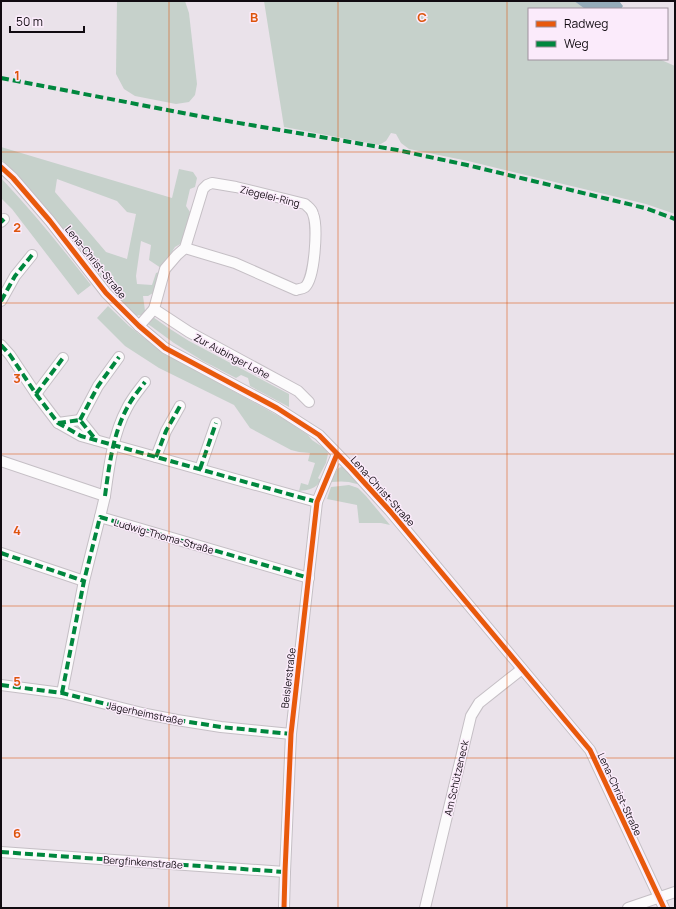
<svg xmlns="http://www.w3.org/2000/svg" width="676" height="909" viewBox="0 0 676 909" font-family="Manrope,sans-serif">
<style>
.green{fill:#c6d1cb;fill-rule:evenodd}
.water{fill:#94abb9}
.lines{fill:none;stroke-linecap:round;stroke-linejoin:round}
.minor-casing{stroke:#c5bfc5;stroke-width:12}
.minor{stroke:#fcfbfc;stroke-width:10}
.quiet{stroke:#00873e;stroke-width:4;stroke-dasharray:8 4;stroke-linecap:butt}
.cycleway-casing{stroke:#fbebfb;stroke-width:8}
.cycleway{stroke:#e8590c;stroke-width:5}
.grid{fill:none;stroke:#dd550c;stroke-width:1;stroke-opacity:0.55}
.labels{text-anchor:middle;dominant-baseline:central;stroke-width:3;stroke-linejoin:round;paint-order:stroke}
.street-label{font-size:10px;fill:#110b11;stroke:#fbebfb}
.grid-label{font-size:13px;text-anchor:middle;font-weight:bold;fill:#dd550c;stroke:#fbebfb;stroke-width:3;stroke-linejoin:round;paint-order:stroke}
</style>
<rect width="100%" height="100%" fill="#eae2ea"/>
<!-- green -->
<g class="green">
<path d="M117,1H185L189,13L197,84L195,95L189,102L176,104L135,96L124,89L116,74Z"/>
<path d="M264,1H574L585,9H529V59H659L675,66V214L646,204L468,161L409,149L401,143L396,134L391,133L386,141L379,145L284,127Z"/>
<path d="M1,147L172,198L179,169L193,172L197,178L195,187L190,189L186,206L190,212L185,233L182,243L175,247L161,268L149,260L151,245L141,241L136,276L137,284L152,285L156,273L159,272L153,293L148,296H143L145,311L142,315L135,316L115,294L82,251L40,202L1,159ZM57,179L117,201L127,212L136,214L127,259L106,252L55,192Z"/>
<path d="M1,178C33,212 62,248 91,285L78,295L12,209L1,198Z"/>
<path d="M108,306L129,326L162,352L284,419L308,435L312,440L324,448L327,451L328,454L326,463L318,478L321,480C316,489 308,490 299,491L301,483L308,485L315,463L308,461L310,453L299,452L291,450L250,428L234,405L159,368L125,346L97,318Z"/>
<path d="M153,317L167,327L189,341L289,394V407L250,386L248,378L241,375L236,378L203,361L174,343L148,324Z"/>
<path d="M345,466L360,481L357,484C348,481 341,481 331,482C335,474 335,467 345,466Z"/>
<path d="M349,485L358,488L366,496L390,525L381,523H359L357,505L327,499L331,487Z"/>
</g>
<!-- water -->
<path class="water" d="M574,1H619L623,6L621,9H585Z"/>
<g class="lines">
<!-- minor casing -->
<g class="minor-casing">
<g id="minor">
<path d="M1,167L13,178L50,221L106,293L139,326L165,348L277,408L319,435L351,468L390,511L590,750L664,908"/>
<path d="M1,222L4,219"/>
<path d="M1,301L15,276L32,255"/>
<path d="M154,309L189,332L298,391L309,402"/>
<path d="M139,326L154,309L165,269L177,255L185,248L235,263L296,290C299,289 302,289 305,287C315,278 318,226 313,214C312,209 308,207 305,204L236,187L212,183L207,185L203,189L185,248"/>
<path d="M1,345L10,355L36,394L58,423L81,436L317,502"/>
<path d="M36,394L63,358"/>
<path d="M80,420L98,386L119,357"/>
<path d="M58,423L80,420L96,440"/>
<path d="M156,457L166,431L180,406"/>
<path d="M1,461L105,496L100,517"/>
<path d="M200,469L216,423"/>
<path d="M105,496C109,466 113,434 127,408C132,398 139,390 145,382"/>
<path d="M1,553L84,581"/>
<path d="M1,685L62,693L146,714L177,720L221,727L291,734"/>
<path d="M62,693L84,581L100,517L309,578"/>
<path d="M1,852L285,872"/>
<path d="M284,908L285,872L291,734L317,502L337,454"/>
<path d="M425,908L471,716L479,703L522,669"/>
<path d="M628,908L675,892"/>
</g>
</g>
<!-- minor -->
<use href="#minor" class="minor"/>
<!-- quiet -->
<g class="quiet">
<path d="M1,78L204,117L397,150L467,165L645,208L675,219"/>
<path d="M1,222L4,219"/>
<path d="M1,301L15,276L32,255"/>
<path d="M1,345L10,355L36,394L58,423L81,436L317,502V504"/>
<path d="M36,394L63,358"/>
<path d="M80,420L98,386L119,357"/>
<path d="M58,423L80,420L96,440"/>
<path d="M156,457L166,431L180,406"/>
<path d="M200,469L216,423"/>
<path d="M105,496C109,466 113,434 127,408C132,398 139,390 145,382"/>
<path d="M1,553L84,581"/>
<path d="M1,685L62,693L146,714L177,720L221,727L291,734"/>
<path d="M62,693L84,581L100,517L309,578"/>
<path d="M1,852L285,872"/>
</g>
<!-- cycleway casing -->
<g class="cycleway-casing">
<g id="cycleway">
<path d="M1,167L13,178L50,221L106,293L139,326L165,348L277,408L319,435L351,468L390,511L590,750L664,908"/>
<path d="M284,908L285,872L291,734L317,502L337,454"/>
</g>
</g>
<!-- cycleway -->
<use href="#cycleway" class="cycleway"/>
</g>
<!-- grid -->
<path class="grid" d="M169,1V908M338,1V908M507,1V908M1,152H675M1,303H675M1,454H675M1,606H675M1,758H675"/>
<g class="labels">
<!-- street labels -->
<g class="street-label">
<text transform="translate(270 196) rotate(14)">Ziegelei-Ring</text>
<text transform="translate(96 262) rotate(51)">Lena-Christ-Straße</text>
<text transform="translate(232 356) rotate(28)">Zur Aubinger Lohe</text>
<text transform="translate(383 491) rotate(48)">Lena-Christ-Straße</text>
<text transform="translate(164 536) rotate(16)">Ludwig-Thoma-Straße</text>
<text transform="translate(288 678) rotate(-83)">Beislerstraße</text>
<text transform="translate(145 713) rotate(12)">Jägerheimstraße</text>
<text transform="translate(456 778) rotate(-77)">Am Schützeneck</text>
<text transform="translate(620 794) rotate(65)">Lena-Christ-Straße</text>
<text transform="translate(143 862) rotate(4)">Bergfinkenstraße</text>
</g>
</g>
<g class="grid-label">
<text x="254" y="22">B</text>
<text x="422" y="22">C</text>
<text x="17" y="80">1</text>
<text x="17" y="232">2</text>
<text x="17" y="383">3</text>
<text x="17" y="535">4</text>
<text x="17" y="686">5</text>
<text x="17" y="838">6</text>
</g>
<!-- border -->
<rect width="676" height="909" fill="none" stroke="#110b11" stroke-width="4"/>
<!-- legend -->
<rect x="528" y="8" width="140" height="52" fill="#fbebfb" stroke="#9d919d"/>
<rect x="536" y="21" width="20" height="6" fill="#e8590c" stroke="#9d919d"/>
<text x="564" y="28" font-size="12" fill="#110b11">Radweg</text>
<rect x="536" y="41" width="20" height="6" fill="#00873e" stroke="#9d919d"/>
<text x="564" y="48" font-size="12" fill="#110b11">Weg</text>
<!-- scale -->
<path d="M10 26v6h74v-6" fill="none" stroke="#110b11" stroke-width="2"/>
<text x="16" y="26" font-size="12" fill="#110b11" stroke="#fbebfb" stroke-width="3" paint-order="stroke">50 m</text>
</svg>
